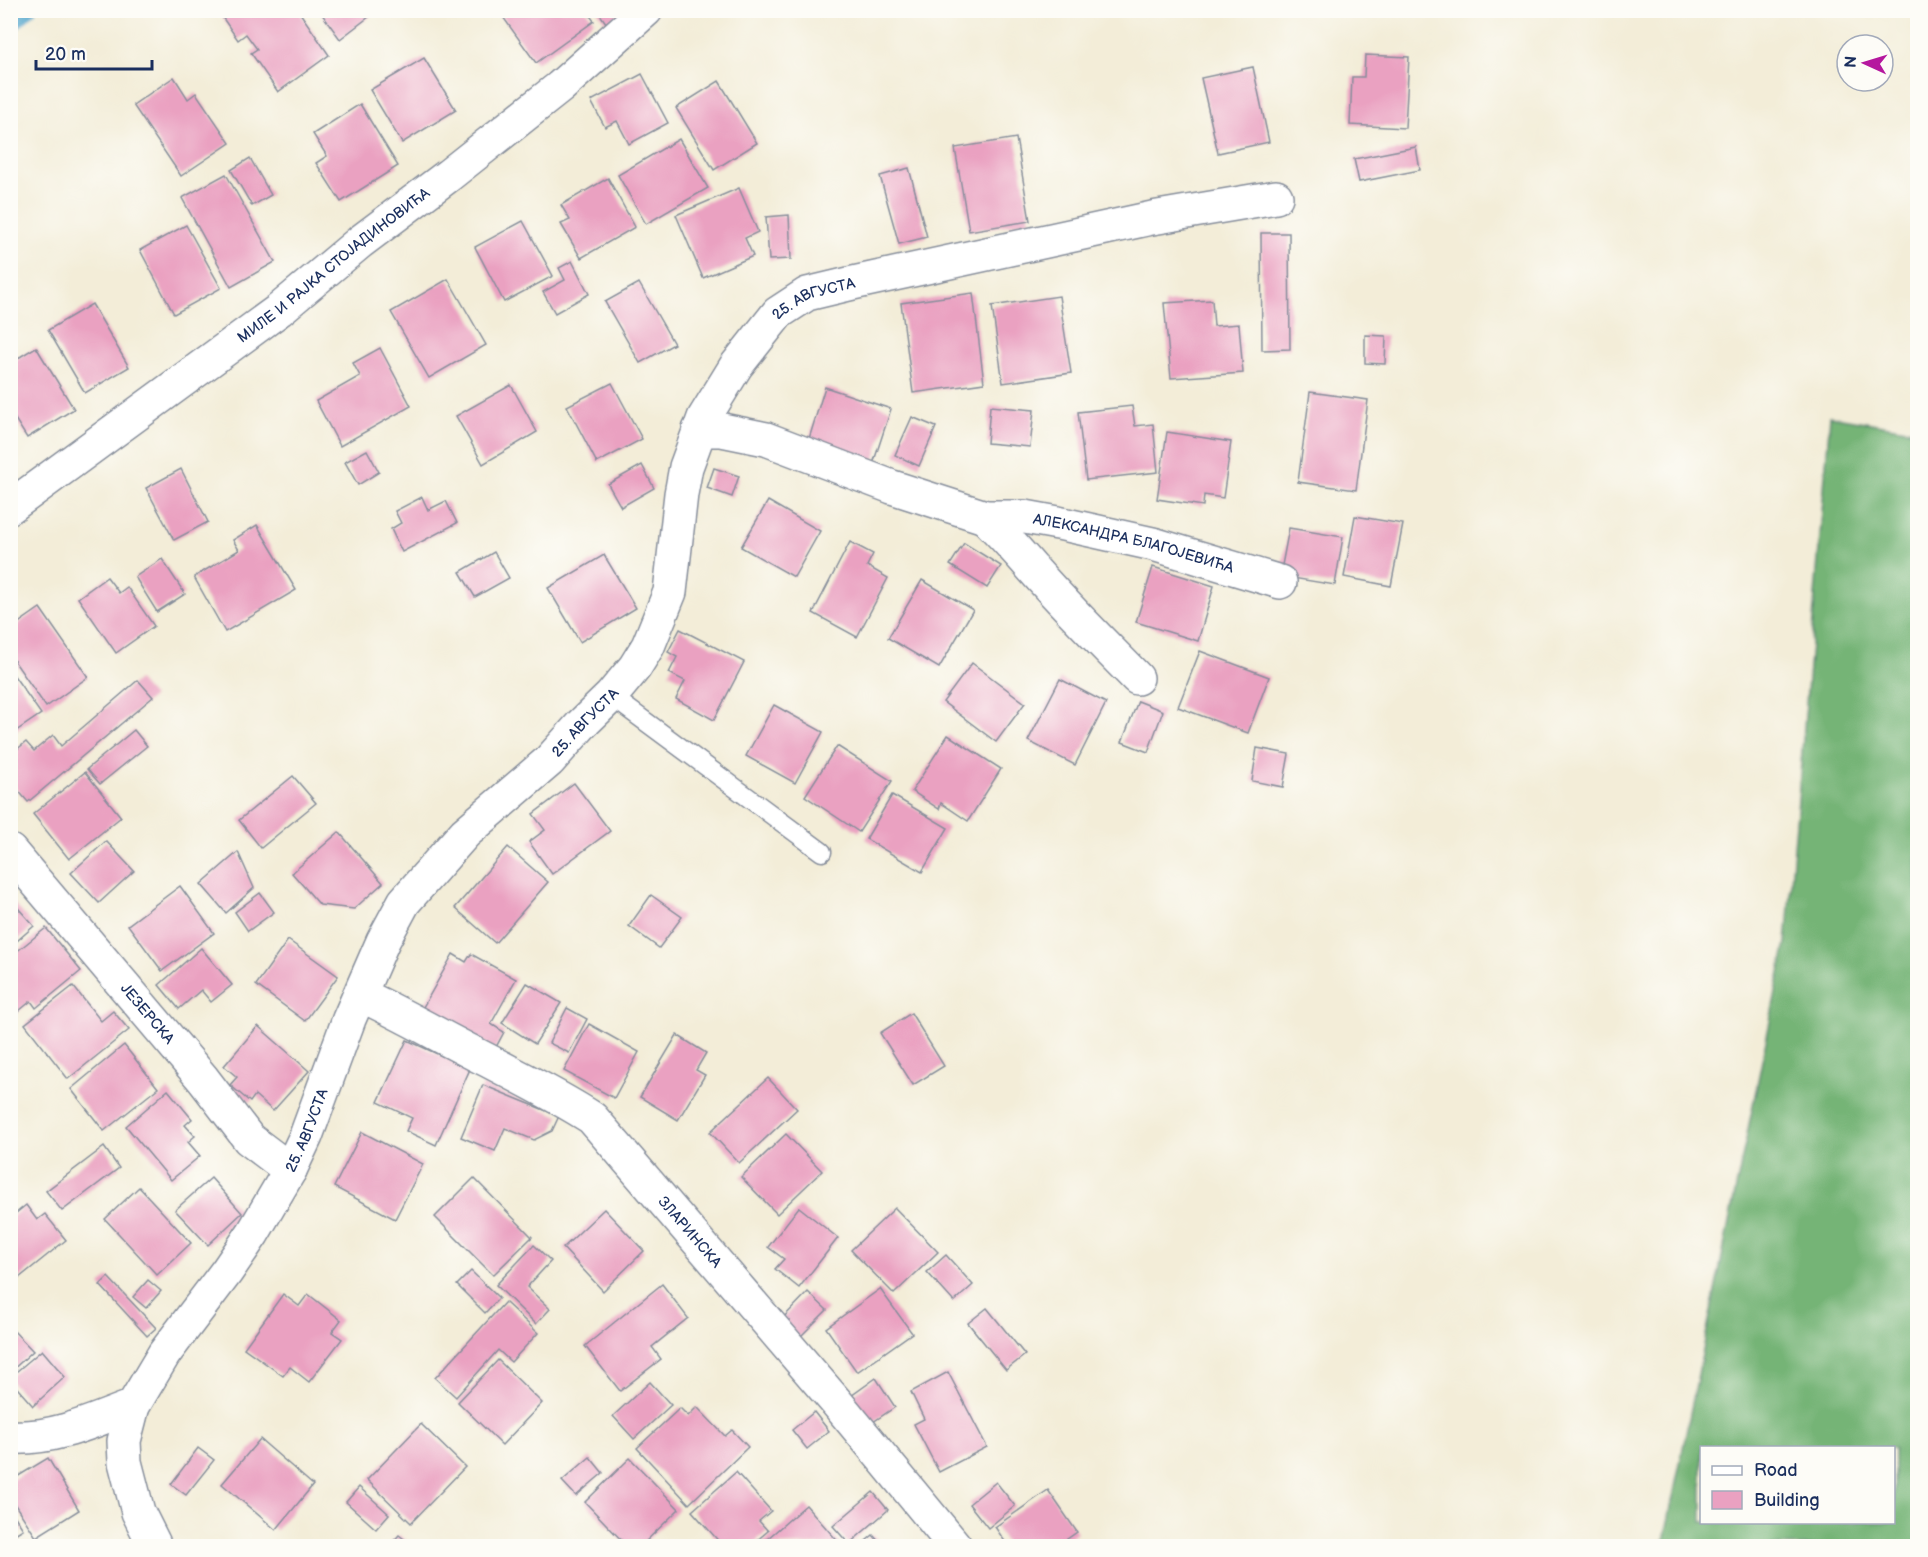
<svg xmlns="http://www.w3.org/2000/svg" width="1928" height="1557" viewBox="0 0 1928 1557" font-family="'Balsamiq Sans',sans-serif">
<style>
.forest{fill:#74b476;stroke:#48726a;stroke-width:1.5;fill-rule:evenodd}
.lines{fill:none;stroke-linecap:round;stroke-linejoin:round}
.stream{stroke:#51a5cc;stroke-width:12}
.building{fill:#eaa1c1}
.lane-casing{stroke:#878e9b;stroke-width:21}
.street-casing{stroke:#878e9b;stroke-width:36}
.lane{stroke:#fff;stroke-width:18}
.street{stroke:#fff;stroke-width:33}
.labels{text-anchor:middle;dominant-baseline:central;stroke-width:6;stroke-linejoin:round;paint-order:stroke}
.street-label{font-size:15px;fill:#1b2f5e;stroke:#fdfcf7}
</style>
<rect width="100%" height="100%" fill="#fdfcf7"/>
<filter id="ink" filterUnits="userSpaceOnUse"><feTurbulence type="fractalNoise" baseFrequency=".0167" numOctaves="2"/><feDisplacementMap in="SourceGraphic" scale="12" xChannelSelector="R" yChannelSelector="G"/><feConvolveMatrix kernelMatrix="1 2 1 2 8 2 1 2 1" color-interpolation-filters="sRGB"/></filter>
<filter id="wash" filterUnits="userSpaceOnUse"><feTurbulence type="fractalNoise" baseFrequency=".008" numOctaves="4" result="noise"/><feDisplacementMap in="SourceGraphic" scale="24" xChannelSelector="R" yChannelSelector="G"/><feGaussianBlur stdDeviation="1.35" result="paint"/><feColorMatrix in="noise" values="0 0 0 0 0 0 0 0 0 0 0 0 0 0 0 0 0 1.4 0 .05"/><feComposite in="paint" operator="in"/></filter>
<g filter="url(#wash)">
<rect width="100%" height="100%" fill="#f3edd8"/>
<!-- forest -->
<path class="forest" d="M1830,416L1917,431V1546H1663L1786,943ZM1702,1448H1894V1522H1702Z"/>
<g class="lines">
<!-- stream -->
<path class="stream" d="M10,29L30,10"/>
</g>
<g id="blocks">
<!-- building -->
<g class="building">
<path d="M224,10H298L329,55L278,92L251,53L257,49L246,34L238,40L220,14Z"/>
<path d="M319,10H378L340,39Z"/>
<path d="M498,10H586L594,21L536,63Z"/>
<path d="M597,10H623L606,23Z"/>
<path d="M1365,55L1409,57L1405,128L1350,125L1352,77H1364Z"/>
<path d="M424,58L456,110L402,143L370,90Z"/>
<path d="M1253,67L1269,142L1218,153L1201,78Z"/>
<path d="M642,74L668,123L629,144L617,121L605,127L591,101Z"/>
<path d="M174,77L188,99L196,93L230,143L181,176L133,105Z"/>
<path d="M719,81L757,143L714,170L676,108Z"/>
<path d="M360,104L398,166L341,202L316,163L327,156L313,134Z"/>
<path d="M1016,138L1030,221L969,231L955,148Z"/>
<path d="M679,139L708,188L646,224L618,175Z"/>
<path d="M1416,147L1420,170L1359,182L1354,159Z"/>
<path d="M250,158L271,195L252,206L231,170Z"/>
<path d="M909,168L927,237L899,244L880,176Z"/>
<path d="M226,174L275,262L231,287L182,198Z"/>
<path d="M608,178L635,227L581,258L561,224L570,220L561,205Z"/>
<path d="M739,188L758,232L745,238L753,256L703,278L676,215Z"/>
<path d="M789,215L791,259L769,260L766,217Z"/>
<path d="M523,221L553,276L504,302L475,247Z"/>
<path d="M186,225L221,288L174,314L140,250Z"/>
<path d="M1261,233H1289L1290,349L1262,350Z"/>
<path d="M572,261L589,294L555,313L543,292L565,280L559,268Z"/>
<path d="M448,279L486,345L429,378L391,312Z"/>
<path d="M639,283L674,344L640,363L605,302Z"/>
<path d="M973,293L984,383L913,393L901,303Z"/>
<path d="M1059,296L1071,373L1003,383L992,306Z"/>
<path d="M1212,300L1214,326L1239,324L1243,373L1171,378L1164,303Z"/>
<path d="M92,304L129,367L85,393L48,330Z"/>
<path d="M1365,335L1386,336L1385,364L1365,363Z"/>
<path d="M36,347L74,409L27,438L10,411V363Z"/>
<path d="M380,348L411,406L340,446L316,401L360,376L353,363Z"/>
<path d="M612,383L642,439L597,463L567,406Z"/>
<path d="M511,385L537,432L483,464L456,416Z"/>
<path d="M825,387L891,409L873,464L808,442Z"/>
<path d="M1310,392L1368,400L1356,490L1298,482Z"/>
<path d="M990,406L1034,410L1030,447L987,443Z"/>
<path d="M1132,406L1135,426L1153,424L1158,472L1086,480L1078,412Z"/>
<path d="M912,417L936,427L919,466L895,455Z"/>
<path d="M1167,432L1231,442L1223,498L1204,495L1203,506L1157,499Z"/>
<path d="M367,450L379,472L358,485L345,462Z"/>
<path d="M642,465L654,488L621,507L608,484Z"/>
<path d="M714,468L739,476L732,497L707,488Z"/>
<path d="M181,469L208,522L174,540L146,488Z"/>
<path d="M422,497L428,510L446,501L457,523L402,552L391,529L401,523L395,511Z"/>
<path d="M768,501L820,531L794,577L741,547Z"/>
<path d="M1355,516L1403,524L1391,586L1344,577Z"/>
<path d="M257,525L296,590L225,632L194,577L239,550L233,540Z"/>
<path d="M1289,528L1343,537L1335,585L1280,576Z"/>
<path d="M850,542L873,554L867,566L888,578L857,637L813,613Z"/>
<path d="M964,543L1001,566L987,588L950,565Z"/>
<path d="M494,552L509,578L475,597L460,572Z"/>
<path d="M604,555L636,608L580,642L548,588Z"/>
<path d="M162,559L185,594L157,612L135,577Z"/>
<path d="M1153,567L1214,586L1198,641L1136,622Z"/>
<path d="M107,577L119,593L127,587L154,626L116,653L78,598Z"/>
<path d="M922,580L973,610L939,668L888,638Z"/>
<path d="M40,608L88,677L46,707L10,655V629Z"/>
<path d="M680,629L744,662L714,720L676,699L685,681L669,673L677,657L668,652Z"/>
<path d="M1200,651L1269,677L1248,733L1178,707Z"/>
<path d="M972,663L1025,703L996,742L943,702Z"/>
<path d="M10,670L41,714L10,735Z"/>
<path d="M1060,679L1106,703L1075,765L1028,741Z"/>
<path d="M138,680L153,697L28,802L10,781V755L26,742L34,751L53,735L61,746Z"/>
<path d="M1138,701L1163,711L1148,752L1122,742Z"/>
<path d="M774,705L823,732L795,783L746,756Z"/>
<path d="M134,730L147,746L100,784L87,769Z"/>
<path d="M948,735L1001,769L968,821L941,803L939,809L912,791Z"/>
<path d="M837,746L892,781L859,832L805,796Z"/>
<path d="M1257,748L1289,754L1283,787L1252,781Z"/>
<path d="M85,772L121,817L69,859L33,814Z"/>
<path d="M293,776L316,803L261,848L239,820Z"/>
<path d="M574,783L610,831L552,874L529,842L545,830L533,814Z"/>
<path d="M892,795L948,828L922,872L866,839Z"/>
<path d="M339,832L383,883L354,909L320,905L292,873Z"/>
<path d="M106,841L134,871L99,903L71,873Z"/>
<path d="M508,847L548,882L495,943L455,908Z"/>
<path d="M238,852L254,888L226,913L201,884Z"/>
<path d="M180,886L214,933L162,971L128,925Z"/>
<path d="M260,893L274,912L248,931L235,912Z"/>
<path d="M651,895L682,917L659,948L629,926Z"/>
<path d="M10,899L34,926L10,947Z"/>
<path d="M46,928L81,971L36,1008L31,1001L14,1015L10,1011V957Z"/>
<path d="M288,940L338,976L305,1021L256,985Z"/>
<path d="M201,948L232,985L211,1002L201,990L179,1009L159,985Z"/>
<path d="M453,954L466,962L471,954L516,979L491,1024L504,1032L495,1049L422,1009Z"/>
<path d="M527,983L561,1003L535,1044L502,1023Z"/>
<path d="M73,986L101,1021L113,1011L129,1030L68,1079L25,1024Z"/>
<path d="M567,1008L587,1019L569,1053L549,1043Z"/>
<path d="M911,1013L944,1066L913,1085L880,1033Z"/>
<path d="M589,1024L639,1052L614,1098L564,1071Z"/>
<path d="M258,1026L309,1071L273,1111L255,1095L250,1102L230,1085L237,1077L224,1066Z"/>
<path d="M677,1035L706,1053L696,1070L705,1075L678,1120L640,1097Z"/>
<path d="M407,1040L470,1069L436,1145L406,1131L412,1118L378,1102Z"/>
<path d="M124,1045L158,1088L104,1131L71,1089Z"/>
<path d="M768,1078L797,1109L739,1163L710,1132Z"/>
<path d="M483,1085L559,1116L552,1131L534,1140L505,1128L495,1151L461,1137Z"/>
<path d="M168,1090L192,1119L185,1125L195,1136L188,1142L200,1156L171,1180L126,1126Z"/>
<path d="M362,1132L423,1164L395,1219L334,1187Z"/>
<path d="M786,1134L822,1171L777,1214L741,1177Z"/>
<path d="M104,1147L119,1168L62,1211L46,1191Z"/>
<path d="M211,1178L242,1213L208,1245L175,1210Z"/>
<path d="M474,1178L532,1237L493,1275L435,1217Z"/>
<path d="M139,1187L191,1243L157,1275L105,1219Z"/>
<path d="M26,1205L37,1220L45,1214L66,1240L14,1282L10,1277V1218Z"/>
<path d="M799,1207L838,1238L799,1288L775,1269L784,1259L768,1247Z"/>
<path d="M895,1208L938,1252L894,1294L851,1250Z"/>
<path d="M604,1209L644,1251L603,1291L563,1248Z"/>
<path d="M534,1245L551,1261L527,1287L550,1309L536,1324L496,1285Z"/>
<path d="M946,1255L973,1285L954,1302L927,1272Z"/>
<path d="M471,1271L499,1298L485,1313L457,1285Z"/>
<path d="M108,1277L156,1328L147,1336L100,1285Z"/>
<path d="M148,1280L161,1291L146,1308L133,1297Z"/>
<path d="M662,1284L688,1318L652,1347L661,1359L620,1391L585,1346Z"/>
<path d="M880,1289L912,1333L857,1372L826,1328Z"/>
<path d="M808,1292L827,1310L799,1338L781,1320Z"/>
<path d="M283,1294L299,1306L308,1294L341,1320L332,1332L342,1339L309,1382L290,1367L283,1376L244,1348Z"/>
<path d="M505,1302L538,1333L511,1362L498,1350L456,1397L435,1378Z"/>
<path d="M987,1308L1025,1355L1006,1370L968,1323Z"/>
<path d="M10,1327L33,1351L10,1372Z"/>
<path d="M42,1350L65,1377L33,1406L10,1380V1377Z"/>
<path d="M498,1360L542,1403L502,1445L458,1402Z"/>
<path d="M948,1372L987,1447L939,1472L914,1424L924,1419L911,1392Z"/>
<path d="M876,1378L895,1407L870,1424L851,1396Z"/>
<path d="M650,1382L671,1405L634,1439L613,1416Z"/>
<path d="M697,1407L725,1436L732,1430L748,1447L689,1504L637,1448L680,1408L688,1416Z"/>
<path d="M814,1412L829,1431L807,1449L792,1430Z"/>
<path d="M421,1424L465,1467L411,1523L367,1480Z"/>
<path d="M260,1439L313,1485L276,1530L222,1484Z"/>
<path d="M198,1448L214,1460L186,1495L171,1484Z"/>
<path d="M590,1457L603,1473L576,1496L562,1481Z"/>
<path d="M48,1458L79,1510L36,1537L10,1497V1481Z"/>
<path d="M630,1458L679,1509L641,1546H627L585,1502Z"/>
<path d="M736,1472L771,1511L759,1521L768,1531L750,1546H723L692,1511Z"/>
<path d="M996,1482L1015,1506L988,1528L969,1504Z"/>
<path d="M359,1487L389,1514L376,1529L346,1502Z"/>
<path d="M1048,1490L1077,1532L1057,1546H1008L995,1527Z"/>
<path d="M873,1492L888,1510L849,1544L833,1526Z"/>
<path d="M806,1505L841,1545L759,1546Z"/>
<path d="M10,1509L23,1529L10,1537Z"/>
<path d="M399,1535L413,1546H389Z"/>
<path d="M873,1535L883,1546H860Z"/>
</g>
</g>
</g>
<g filter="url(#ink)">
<use href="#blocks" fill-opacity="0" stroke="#878e9b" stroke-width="1.5"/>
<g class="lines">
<!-- lane casing -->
<g class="lane-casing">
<path id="lane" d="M611,696L822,852"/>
</g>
<!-- street casing -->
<g class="street-casing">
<g id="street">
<path id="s1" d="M699,430H722L766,439L892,487L985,517H1025L1058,523L1153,544L1280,582"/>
<path id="s2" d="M10,507L279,310L360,242L449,175L560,87L646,10"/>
<path d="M985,517C999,531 1012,545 1025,560C1060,601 1099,639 1137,678"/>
<path id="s3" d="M10,851L203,1079L249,1139L290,1170"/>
<path id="s4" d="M361,995C404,1015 445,1039 487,1060C523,1079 558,1096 592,1118L837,1403L955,1546"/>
<path d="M10,1437C53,1440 94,1421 133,1406"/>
<path id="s5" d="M150,1546L154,1544L138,1512L125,1462L124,1441L133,1406L164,1354L227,1271L253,1233L290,1170L306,1136L349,1019L383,941L404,902L465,833L549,761L582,724L611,696L635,667L648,646L670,592L681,494L686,467L704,418L736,366L778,313L807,294L853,283L1152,218L1276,197"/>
</g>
</g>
<!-- lane -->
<use href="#lane" class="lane"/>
<!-- street -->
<use href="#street" class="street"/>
</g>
</g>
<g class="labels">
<!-- street labels -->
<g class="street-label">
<text stroke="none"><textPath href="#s2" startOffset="404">МИЛЕ И РАЈКА СТОЈАДИНОВИЋА</textPath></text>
<text stroke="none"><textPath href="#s5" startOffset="1484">25. АВГУСТА</textPath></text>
<text stroke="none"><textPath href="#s1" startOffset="452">АЛЕКСАНДРА БЛАГОЈЕВИЋА</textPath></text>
<text stroke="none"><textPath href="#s5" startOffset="980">25. АВГУСТА</textPath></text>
<text stroke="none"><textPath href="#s3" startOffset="213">ЈЕЗЕРСКА</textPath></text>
<text stroke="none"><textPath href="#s5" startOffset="476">25. АВГУСТА</textPath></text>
<text stroke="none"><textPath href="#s4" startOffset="412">ЗЛАРИНСКА</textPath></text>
</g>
</g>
<!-- margin -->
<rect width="1928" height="1557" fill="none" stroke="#fdfcf7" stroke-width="36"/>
<!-- legend -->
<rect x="1700" y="1446" width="195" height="78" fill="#fdfcf7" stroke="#a3aaba" stroke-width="1.5"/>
<rect x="1712" y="1466" width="30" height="9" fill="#ffffff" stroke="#a3aaba" stroke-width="1.5"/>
<text x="1754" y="1476" font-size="18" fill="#1b2f5e">Road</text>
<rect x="1712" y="1491" width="30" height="18" fill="#eaa1c1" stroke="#a3aaba" stroke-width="1.5"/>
<text x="1754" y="1506" font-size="18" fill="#1b2f5e">Building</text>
<!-- north arrow -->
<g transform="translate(1865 63) rotate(274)"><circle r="28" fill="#fdfcf7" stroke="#a3aaba" stroke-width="1.5"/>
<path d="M0-4.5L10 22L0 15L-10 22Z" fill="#b5179e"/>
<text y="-9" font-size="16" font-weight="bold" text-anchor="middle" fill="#1b2f5e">N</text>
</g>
<!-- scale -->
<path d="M36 60v9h116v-9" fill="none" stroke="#1b2f5e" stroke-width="3"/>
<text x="45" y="60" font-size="18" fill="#1b2f5e" stroke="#fdfcf7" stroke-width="4.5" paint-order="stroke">20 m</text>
</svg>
